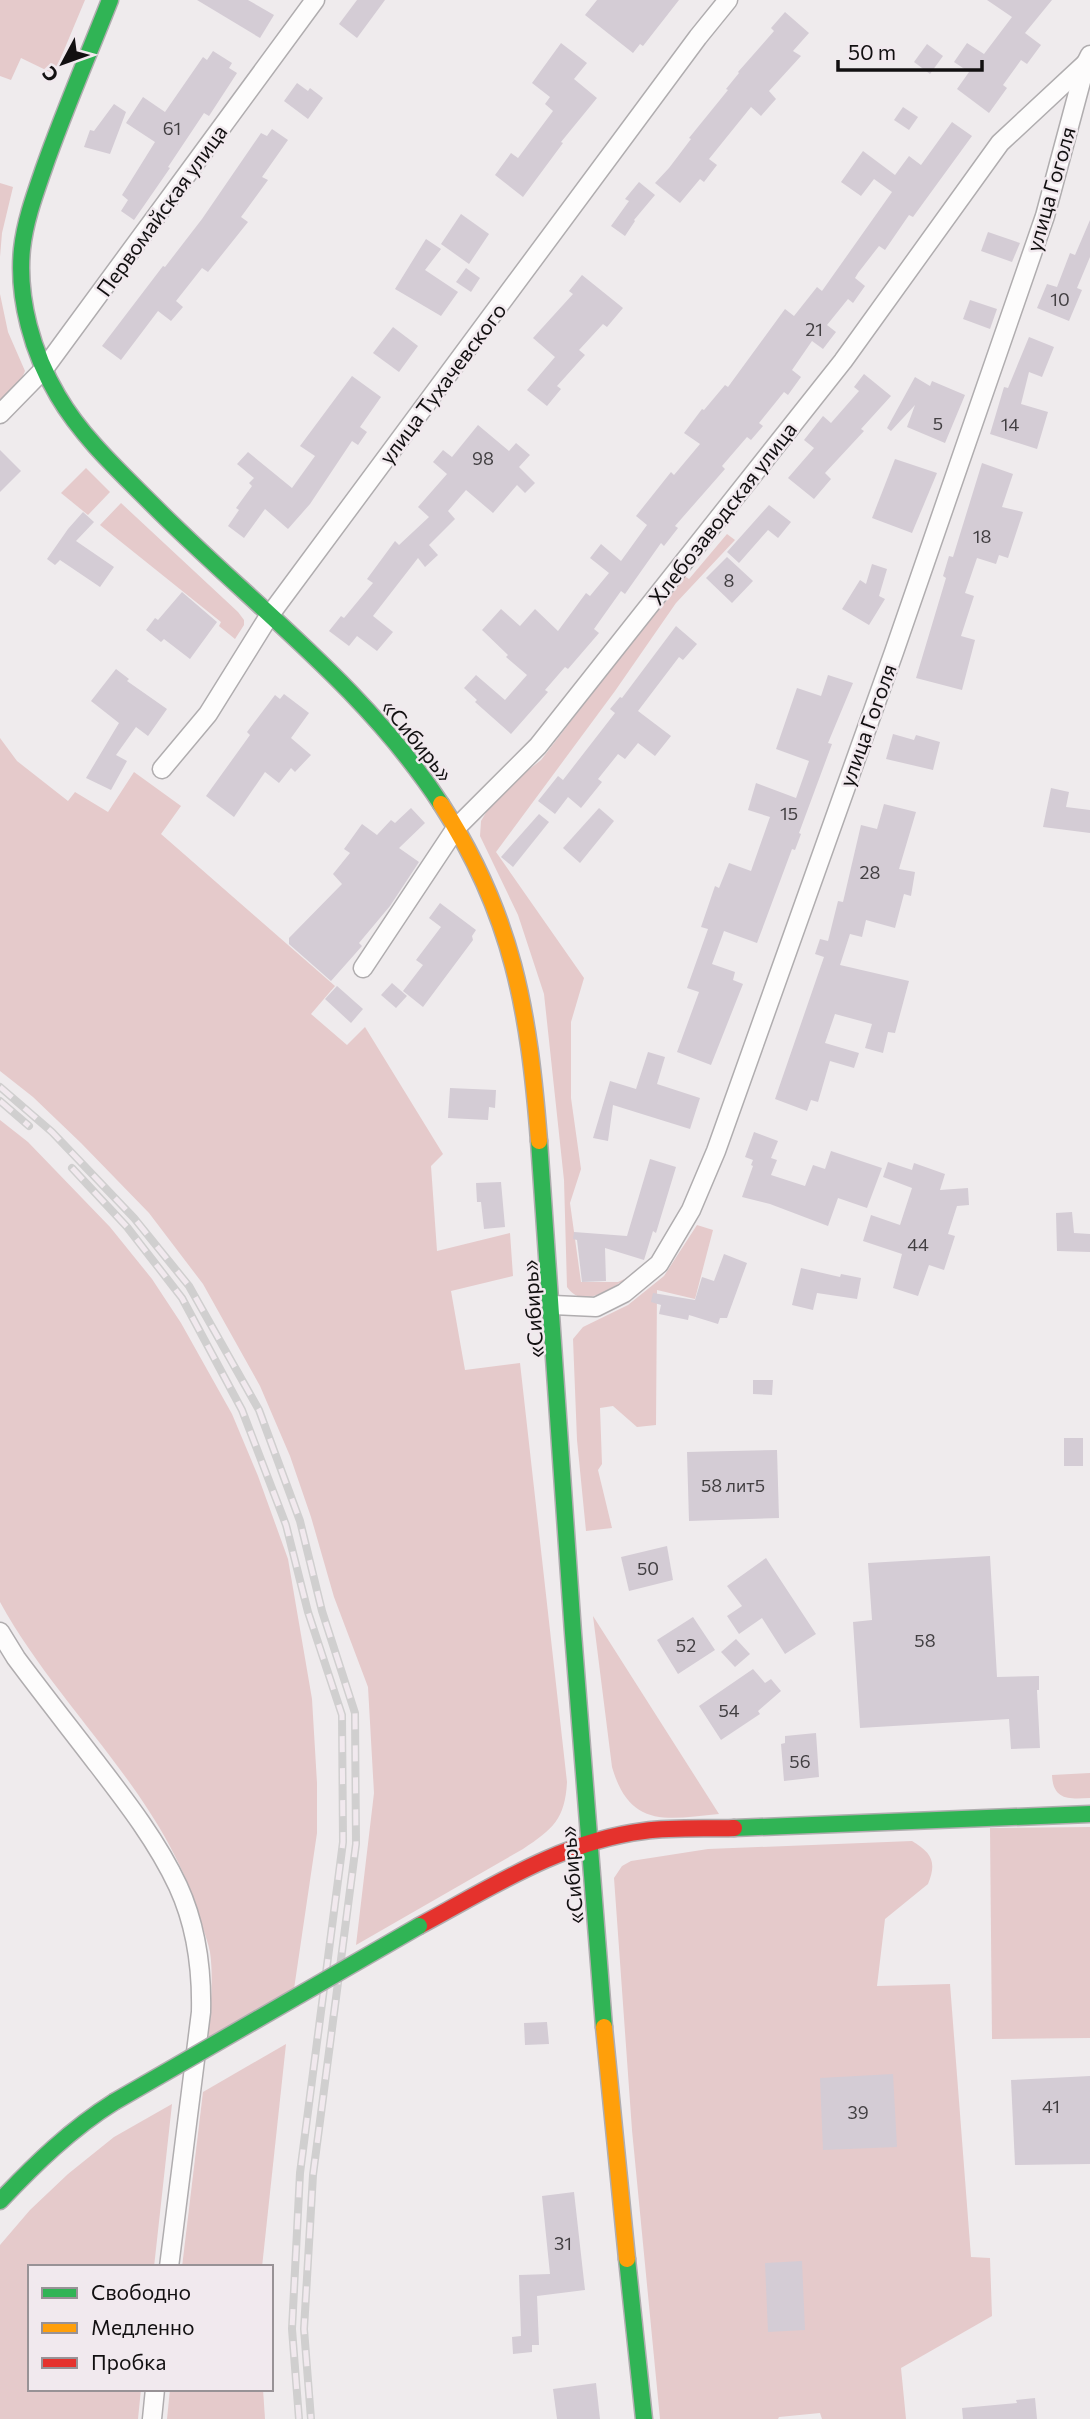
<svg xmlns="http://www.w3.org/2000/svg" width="1090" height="2419" viewBox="0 0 1090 2419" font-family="Commissioner,sans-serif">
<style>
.green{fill:#e5cacb}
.building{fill:#d4ccd5}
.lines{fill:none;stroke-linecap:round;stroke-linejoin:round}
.street-casing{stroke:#b0adaf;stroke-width:21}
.fast-casing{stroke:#b0adaf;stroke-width:19}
.slow-casing{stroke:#b0adaf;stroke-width:19}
.jam-casing{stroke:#b0adaf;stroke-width:19}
.street{stroke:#fdfcfc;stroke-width:18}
.fast{stroke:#30b455;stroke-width:16}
.slow{stroke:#ff9f0a;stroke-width:16}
.jam{stroke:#e5322d;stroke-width:16}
.rail-casing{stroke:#d0cfcf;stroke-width:8}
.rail{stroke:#f1e9ee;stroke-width:5;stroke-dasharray:16;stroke-linecap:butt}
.fast-bridge-casing{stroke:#b0adaf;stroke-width:19;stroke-linecap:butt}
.fast-bridge{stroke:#30b455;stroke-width:16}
.labels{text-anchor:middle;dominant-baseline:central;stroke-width:5;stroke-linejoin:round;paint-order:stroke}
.number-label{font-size:18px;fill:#423f42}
.street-label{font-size:21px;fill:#121011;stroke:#f1e9ee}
</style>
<rect width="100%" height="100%" fill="#efebed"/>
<!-- green -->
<g class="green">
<path d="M0,0H85L54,74L21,58L11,80L0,76Z"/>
<path d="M0,183L13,187L2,233L0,257Z"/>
<path d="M0,294L8,332L25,371L21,380L0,403Z"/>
<path d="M86,468L110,492L88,515L61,493Z"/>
<path d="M121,503L238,612L244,620V625L235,639L219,626L221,622L100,525Z"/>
<path d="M727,534L735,540L676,603L615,691L496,852L584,978L571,1022V1098L581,1169L570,1203L581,1282H618L633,1275C614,1285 584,1312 567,1287L564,1180L544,994L518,915L480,836L481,821L488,809L508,786L541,760L683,575L689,579Z"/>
<path d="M0,738L17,761L68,801L75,792L108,812L134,772L181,806L161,834L335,986L311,1014L347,1045L365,1027L443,1154L431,1166L437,1251L510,1233L513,1276L451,1291L465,1370L520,1363L567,1782C565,1819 553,1829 523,1849L356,1945L374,1793L368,1687L334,1597L311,1517L290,1456L260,1386L203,1284L149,1213L81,1143L33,1097L0,1071Z"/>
<path d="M0,1120L28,1142L110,1227L152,1279L181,1323L232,1414L258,1476L288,1559L312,1699L317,1783V1833L294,1989L208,2038C210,2010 214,1980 210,1952C208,1942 204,1932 201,1922C166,1796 61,1713 0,1602Z"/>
<path d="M697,1225L713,1230L695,1299L657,1290L656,1425L637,1427L613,1406L600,1408L602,1464L598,1470L612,1528L586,1531L577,1440L573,1339L583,1327L628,1305L664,1276Z"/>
<path d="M593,1616L719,1814C667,1819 630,1829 612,1767Z"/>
<path d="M1090,1773V1798C1070,1799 1053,1801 1052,1775Z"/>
<path d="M1090,1827V2038L992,2039L990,1828Z"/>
<path d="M912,1841C932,1853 937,1862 928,1884L885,1919L877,1986L950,1984L971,2257L990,2258L992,2316L901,2368L906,2419H822L820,2413L779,2417L778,2419H660L632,2130L614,1878L622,1866L631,1861L708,1849Z"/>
<path d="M286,2044L262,2267H182L203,2092Z"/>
<path d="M172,2104L154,2267H30V2389H141L138,2419H0V2245L30,2210L68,2174L114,2137Z"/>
<path d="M170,2389H263L265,2419H167Z"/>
</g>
<!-- building -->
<g class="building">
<path d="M197,0H248L274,15L260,38Z"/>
<path d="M357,0H385L357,38L339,24Z"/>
<path d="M597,0H679L643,46L640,44L633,53L585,15Z"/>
<path d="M987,0H1052L1025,33L1041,45L1027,64L1021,60L1003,85L1007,88L989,113L957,89L969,72L954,62L967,43L984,54L1012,17Z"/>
<path d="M785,12L809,33L793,51L801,56L769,91L776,99L761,116L751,107L709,159L717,165L704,182L700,179L680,203L655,183L669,168L691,139L689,138L728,90L726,89L739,73L738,72L774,31L771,28Z"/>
<path d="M561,43L587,63L574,79L597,98L561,142L563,143L523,197L495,175L511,153L518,158L553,111L545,104L550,97L532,83Z"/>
<path d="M927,44L943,56L930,74L914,62Z"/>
<path d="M213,51L232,63L229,68L237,73L209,116L204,113L168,167L170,168L134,220L121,211L128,200L122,195L155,142L126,123L143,97L165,112L203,57L207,60Z"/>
<path d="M297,83L308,91L310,88L323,98L308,119L284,101Z"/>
<path d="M114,104L126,112L110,154L84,147L90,130L94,131Z"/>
<path d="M903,107L918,117L909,130L894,120Z"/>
<path d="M952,122L972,136L913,217L909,215L885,250L879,246L858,273L855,278L865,286L853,303L848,299L827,325L836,332L823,349L812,341L792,370L801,377L788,395L784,392L759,423L763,426L751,440L747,437L722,466L725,469L675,526L678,528L664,546L661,543L625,594L621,591L594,629L599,633L568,669L565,667L545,690L548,692L511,734L475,702L477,700L464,688L476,675L505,700L527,675L506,657L508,655L482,630L501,609L520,626L535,609L558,631L586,593L590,596L609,573L590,558L601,544L621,561L647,525L636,516L671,472L674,475L700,444L684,433L702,409L704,410L725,385L728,387L785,309L794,316L817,287L822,291L892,192L874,179L861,196L841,182L863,151L895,175L909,156L921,165Z"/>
<path d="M272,129L288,140L262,177L268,180L241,217L248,222L208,272L202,268L176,301L183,307L171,321L158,311L121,360L102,346L163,266L165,267L202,219L261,133L267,136Z"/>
<path d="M639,182L655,195L634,220L635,221L625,236L611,226L629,201L625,199Z"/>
<path d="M461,214L489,234L469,264L441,244Z"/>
<path d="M1090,220V257L1077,288L1082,290L1069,321L1037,308L1047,284L1057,287L1070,253L1075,255Z"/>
<path d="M988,232L1020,243L1012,262L981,251Z"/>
<path d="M426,239L441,249L425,270L458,292L441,316L395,289Z"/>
<path d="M466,268L480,278L471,292L456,282Z"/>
<path d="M582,275L623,308L607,327L603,324L579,350L585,355L557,386L561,389L547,406L527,390L555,357L533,338L573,294L569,291Z"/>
<path d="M970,300L997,309L990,329L963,319Z"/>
<path d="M393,327L418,346L399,372L373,353Z"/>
<path d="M1029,337L1054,347L1042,377L1029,372L1021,404L1048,412L1037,449L990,434L1004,387L1008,388Z"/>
<path d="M864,374L891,396L861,429L864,431L825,473L831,479L814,499L788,478L814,448L804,440L823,416L831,423L859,391L854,387Z"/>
<path d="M352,376L381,397L360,427L367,432L358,445L352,441L310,504L288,529L265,509L244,538L228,526L239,510L236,508L252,486L249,483L254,478L237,464L248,452L292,488L315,456L300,446Z"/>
<path d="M915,377L930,386L932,381L965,395L945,443L907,427L915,405L891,431L887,428Z"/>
<path d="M478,425L509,451L516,443L530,455L519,467L535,483L525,493L517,485L493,513L466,490L448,511L455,519L429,545L438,555L425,567L418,558L373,616L393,632L377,651L357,636L349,646L329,631L341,616L344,618L373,583L367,579L395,541L399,545L429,517L418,507L447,474L433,462L443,450L452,457Z"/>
<path d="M0,450L21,471L0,492Z"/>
<path d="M895,459L937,473L912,533L872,518Z"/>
<path d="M982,463L1013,474L1002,507L1023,512L1008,558L999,555L996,564L977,558L965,593L974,596L961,636L975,640L962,690L916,678L946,578L943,576L949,556L953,557Z"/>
<path d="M769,505L791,522L778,538L768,530L739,563L727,552Z"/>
<path d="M83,512L94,522L76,541L114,567L100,587L60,560L55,565L47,559L68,529Z"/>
<path d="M727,557L753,581L732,603L706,578Z"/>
<path d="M872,564L887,569L879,596L885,599L869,625L842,609L860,580L866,584Z"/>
<path d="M182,592L217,622L190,659L164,639L161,642L146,630L155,618L158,620Z"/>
<path d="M676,626L697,644L683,660L679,657L638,711L671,736L655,756L638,743L625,759L618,754L598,779L602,782L581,808L568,797L555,814L538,801L558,776L563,780L615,713L610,709L620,697L622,698Z"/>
<path d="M116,669L129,679L127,681L167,709L148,736L136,727L116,755L127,761L111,790L86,778L119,723L91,701Z"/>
<path d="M828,675L853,683L828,743L832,744L799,833L801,834L795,850L792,849L757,943L724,931L712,964L735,972L733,980L743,984L711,1065L677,1052L699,992L687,988L708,929L701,927L715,886L719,888L729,863L751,871L770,817L748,810L756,783L796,798L809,761L776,749L797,688L821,696Z"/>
<path d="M284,694L309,713L291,738L311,755L295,772L291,768L279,783L265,772L234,817L206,796L250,735L247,732L275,695L280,699Z"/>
<path d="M893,734L914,740L916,735L940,742L933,770L886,759Z"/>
<path d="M1051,788L1069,792L1066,807L1090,810V833L1043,827Z"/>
<path d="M884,804L916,812L899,869L915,872L911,896L904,894L895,928L866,920L862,937L850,934L840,965L909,981L895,1033L888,1032L883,1053L865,1048L872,1024L835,1014L825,1043L859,1053L854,1068L830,1061L818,1102L811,1100L807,1111L775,1099L824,957L815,954L820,939L828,941L838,901L843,902L861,825L877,829Z"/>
<path d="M411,808L425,823L399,848L419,862L390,906L359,943L362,946L331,981L289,944V938L342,884L333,874L350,853L344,849L362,824L377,835L391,820L395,823Z"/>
<path d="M599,808L614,821L580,863L563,848Z"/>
<path d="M539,814L549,822L513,867L501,857Z"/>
<path d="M440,903L476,930L472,936L473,940L423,1007L403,991L423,965L416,960L441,927L429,918Z"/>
<path d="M392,983L407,996L396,1008L381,995Z"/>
<path d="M337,986L363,1009L351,1023L325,999Z"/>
<path d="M648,1052L665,1057L657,1084L700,1098L690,1129L613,1105L608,1141L593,1138L610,1081L636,1089Z"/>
<path d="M450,1088L496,1090L495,1108L489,1107L488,1120L448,1118Z"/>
<path d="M754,1132L778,1141L771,1158L777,1160L771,1175L805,1186L813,1165L825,1169L831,1151L882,1168L867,1208L838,1198L828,1226L770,1204L742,1197L753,1166L751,1165L753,1160L745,1157Z"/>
<path d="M650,1159L676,1167L656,1233L653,1231L644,1260L605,1248L606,1281L582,1282L577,1240L573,1239L574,1232L627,1236Z"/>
<path d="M888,1162L912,1170L914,1163L945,1174L940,1190L968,1188L969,1205L957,1206L948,1234L955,1236L944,1270L929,1265L918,1296L893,1288L902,1254L863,1241L871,1215L900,1225L912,1188L883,1177Z"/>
<path d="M501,1182L505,1227L484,1229L481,1202H477L476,1183Z"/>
<path d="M1072,1212L1074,1233L1090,1234V1252L1057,1251L1056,1213Z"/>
<path d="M724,1254L747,1263L727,1318H720L718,1324L689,1315L688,1320L659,1314L661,1305L651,1302L653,1293L695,1300L702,1277L714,1281Z"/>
<path d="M801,1268L840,1277L841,1274L861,1278L857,1299L817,1293L813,1310L792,1305Z"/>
<path d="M753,1380H773L772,1395L753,1394Z"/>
<rect x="1064" y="1438" width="19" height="28"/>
<path d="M777,1450L779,1518L689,1521L687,1452Z"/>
<path d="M667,1546L673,1580L629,1591L621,1557Z"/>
<path d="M990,1556L997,1677L1039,1676V1690H1037L1040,1748L1011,1749L1009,1719L860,1728L853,1622L872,1620L868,1563Z"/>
<path d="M766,1558L816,1634L785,1654L762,1618L739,1634L727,1616L742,1606L727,1586Z"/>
<path d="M693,1617L715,1650L678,1674L657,1640Z"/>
<path d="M736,1639L750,1654L735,1667L721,1652Z"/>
<path d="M753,1669L765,1683L771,1679L781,1691L758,1711L760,1714L721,1740L699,1706Z"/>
<path d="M816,1733L819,1777L784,1781L781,1744L785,1743V1736Z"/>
<path d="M547,2022L549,2044L525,2045L524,2023Z"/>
<path d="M893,2074L897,2147L823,2150L820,2078Z"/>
<path d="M1090,2076V2164L1015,2165L1011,2080Z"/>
<path d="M574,2192L585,2290L537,2296L539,2345H532V2352L513,2354L512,2337L521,2336L519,2275L550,2274L542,2196Z"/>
<path d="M802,2261L805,2330L768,2332L765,2263Z"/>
<path d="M596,2383L600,2419H557L553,2389Z"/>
<path d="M1035,2398L1037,2419H963L962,2408L1017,2403L1016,2400Z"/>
</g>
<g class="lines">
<!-- street casing -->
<g class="street-casing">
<g id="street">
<path d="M0,414L44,369L315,0"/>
<path d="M162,769L208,714L269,616L698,37L728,0"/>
<path d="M363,968L456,828L538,746L843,361L1000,143L1086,63"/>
<path d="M553,1305L596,1307L624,1293L659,1264L691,1210L716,1151L894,652L1045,216L1086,63L1090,55"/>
<path d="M0,1632L16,1658C42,1693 69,1727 95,1761C125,1800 157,1841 178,1886C196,1925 202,1969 201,2012L169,2267"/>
<path d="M152,2419L155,2389"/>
</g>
</g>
<!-- fast casing -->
<g class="fast-casing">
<g id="fast">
<path d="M110,0C88,56 64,111 44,168C35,194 25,221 22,249C17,299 33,354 58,396C82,437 118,470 152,504C249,602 365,687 441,804"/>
<path d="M539,1141L573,1633L604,2027"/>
<path d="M734,1828L1090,1814"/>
<path d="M0,2201C35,2164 71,2129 114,2102"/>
<path d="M627,2259L644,2419"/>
</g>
</g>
<!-- slow casing -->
<g class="slow-casing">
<g id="slow">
<path d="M441,804C513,915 529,1012 539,1141"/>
<path d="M604,2027L627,2259"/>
</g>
</g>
<!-- jam casing -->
<g class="jam-casing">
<path id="jam" d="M419,1926C490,1888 562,1841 644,1831C673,1827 704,1829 734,1828"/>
</g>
<!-- street -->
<use href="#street" class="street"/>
<!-- fast -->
<use href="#fast" class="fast"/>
<!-- slow -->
<use href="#slow" class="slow"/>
<!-- jam -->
<use href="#jam" class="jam"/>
<!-- rail casing -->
<g class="rail-casing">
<g id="rail">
<path d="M0,1087L52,1132L134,1218L189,1286L259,1410L300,1521L322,1611L355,1713L356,1844L313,2175L304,2329L311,2419"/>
<path d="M0,1101L29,1126"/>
<path d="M72,1168L127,1227L182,1298L242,1410L286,1525L308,1612L342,1715L343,1842L300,2173L292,2329L299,2419"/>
</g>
</g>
<!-- rail -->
<use href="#rail" class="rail"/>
<!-- fast-bridge casing -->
<g class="fast-bridge-casing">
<path id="fast-bridge" d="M114,2102L419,1926"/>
</g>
<!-- fast-bridge -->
<use href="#fast-bridge" class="fast-bridge"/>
</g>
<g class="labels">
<!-- number labels -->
<g class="number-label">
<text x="172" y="128">61</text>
<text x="1060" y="299">10</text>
<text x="814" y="329">21</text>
<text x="938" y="423">5</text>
<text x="1010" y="424">14</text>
<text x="483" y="458">98</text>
<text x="982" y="536">18</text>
<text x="729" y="580">8</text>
<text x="789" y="813">15</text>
<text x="870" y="872">28</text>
<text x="918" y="1244">44</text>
<text x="733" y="1485">58 лит5</text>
<text x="648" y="1568">50</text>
<text x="925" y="1640">58</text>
<text x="686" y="1645">52</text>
<text x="729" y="1710">54</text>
<text x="800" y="1761">56</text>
<text x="1051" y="2106">41</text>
<text x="858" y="2112">39</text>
<text x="563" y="2243">31</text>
</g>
<!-- street labels -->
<g class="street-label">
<text transform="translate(1050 189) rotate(-74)">улица Гоголя</text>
<text transform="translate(161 210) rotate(-54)">Первомайская улица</text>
<text transform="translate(442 383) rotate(-53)">улица Тухачевского</text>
<text transform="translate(722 513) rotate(-52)">Хлебозаводская улица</text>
<text transform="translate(867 725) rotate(-70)">улица Гоголя</text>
<text transform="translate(418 740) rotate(51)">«Сибирь»</text>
<text transform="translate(532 1309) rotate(-94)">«Сибирь»</text>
<text transform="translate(571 1875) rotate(-95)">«Сибирь»</text>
</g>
</g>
<!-- legend -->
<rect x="28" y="2265" width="245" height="126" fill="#f1e9ee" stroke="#989296" stroke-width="2"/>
<rect x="42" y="2288" width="35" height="10" fill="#30b455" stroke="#989296" stroke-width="2"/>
<text x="91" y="2300" font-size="21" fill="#121011">Свободно</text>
<rect x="42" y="2323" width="35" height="10" fill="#ff9f0a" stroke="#989296" stroke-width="2"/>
<text x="91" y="2335" font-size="21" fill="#121011">Медленно</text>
<rect x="42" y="2358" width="35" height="10" fill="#e5322d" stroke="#989296" stroke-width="2"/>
<text x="91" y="2370" font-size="21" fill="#121011">Пробка</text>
<!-- north arrow -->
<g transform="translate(63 63) rotate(229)" stroke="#f1e9ee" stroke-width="5" paint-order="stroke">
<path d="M0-5L12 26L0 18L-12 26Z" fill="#121011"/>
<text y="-10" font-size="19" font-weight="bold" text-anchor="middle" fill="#121011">С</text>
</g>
<!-- scale -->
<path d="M838 60v10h144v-10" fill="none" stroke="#121011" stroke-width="3.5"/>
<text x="848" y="60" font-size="21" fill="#121011" stroke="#f1e9ee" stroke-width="5" paint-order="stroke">50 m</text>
</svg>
